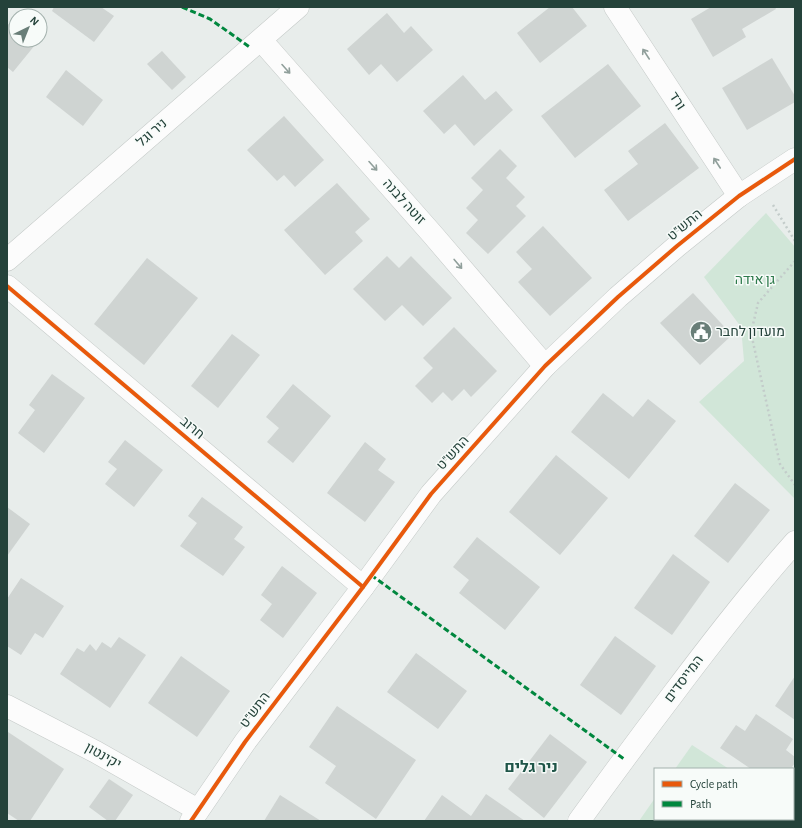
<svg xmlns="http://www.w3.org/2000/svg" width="802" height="828" viewBox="0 0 802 828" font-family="'Alegreya Sans',Heebo,sans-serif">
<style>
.green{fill:#d1e6d8}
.building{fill:#cfd4d2}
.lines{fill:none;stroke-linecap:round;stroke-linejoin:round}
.minor-casing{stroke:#c5cac8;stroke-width:23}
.path{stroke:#c3ccca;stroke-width:2.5;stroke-dasharray:2 3;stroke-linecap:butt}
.minor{stroke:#fcfcfc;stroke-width:22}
.quiet{stroke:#00873e;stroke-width:3;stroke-dasharray:6 3;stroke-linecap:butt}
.cycleway-casing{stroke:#f7fbf9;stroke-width:6}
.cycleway{stroke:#e8590c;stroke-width:4}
.oneway{stroke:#909f9b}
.labels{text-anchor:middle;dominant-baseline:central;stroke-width:3;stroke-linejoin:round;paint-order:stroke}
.street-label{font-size:14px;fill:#24423a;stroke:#f7fbf9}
.park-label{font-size:14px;fill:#2d7a4b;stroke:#f7fbf9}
.poi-label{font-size:14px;fill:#24423a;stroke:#f7fbf9;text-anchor:start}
.quarter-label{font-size:16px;font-weight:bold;fill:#1f5548;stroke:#f7fbf9}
</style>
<rect width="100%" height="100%" fill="#e8edeb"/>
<!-- green -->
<g class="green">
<path d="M766,213L795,247V499L699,402L744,361L741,327L704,277Z"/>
<path d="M692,745L729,769H675Z"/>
<path d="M655,798V819H784L782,821H639Z"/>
</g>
<!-- building -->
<g class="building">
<path d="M54,7H101L114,16L94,42L52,11Z"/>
<path d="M550,7H572L587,26L540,63L517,33Z"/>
<path d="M711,7H775L776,9L742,29L746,37L713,57L691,19Z"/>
<path d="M387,13L404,33L411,26L433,50L397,82L381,64L369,75L347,49Z"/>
<path d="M7,23L16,30V40H28L35,45L13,72L7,67Z"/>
<path d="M162,51L186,77L172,90L147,64Z"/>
<path d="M772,58L795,96V102L747,130L722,88Z"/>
<path d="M608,64L641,106L575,158L541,116Z"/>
<path d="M66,70L103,100L83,126L46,97Z"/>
<path d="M463,75L485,100L496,91L513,110L474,146L455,124L444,134L423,111Z"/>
<path d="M284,116L324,160L295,187L284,175L277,181L247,150Z"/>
<path d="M665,123L699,168L628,221L604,190L638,164L628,151Z"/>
<path d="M500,149L517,166L506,178L525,197L516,206L526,216L488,254L466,233L478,220L466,208L483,190L471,178Z"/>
<path d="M337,183L370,219L355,232L363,241L325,275L284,230Z"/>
<path d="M543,226L592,278L550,316L518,282L532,269L516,252Z"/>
<path d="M387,256L399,268L411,256L452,298L423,326L402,305L385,321L353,289Z"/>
<path d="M147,258L198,298L144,365L94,324Z"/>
<path d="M693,293L732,335L700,365L660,323Z"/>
<path d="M454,327L497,371L471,397L464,389L452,401L443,392L432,403L415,386L433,368L423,358Z"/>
<path d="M232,334L260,355L218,408L191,386Z"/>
<path d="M52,374L85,398L44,453L18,433L35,410L29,405Z"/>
<path d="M293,384L331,416L293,463L267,442L279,428L266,417Z"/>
<path d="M603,393L633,417L648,399L676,421L629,479L571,432Z"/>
<path d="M125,440L163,470L134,507L105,484L117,469L108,462Z"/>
<path d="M365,442L386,459L378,470L395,482L365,522L327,493Z"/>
<path d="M556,455L608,498L560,555L509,512Z"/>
<path d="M735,483L770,510L728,563L694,536Z"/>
<path d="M202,497L243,527L234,539L245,547L223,576L180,546L197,523L188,516Z"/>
<path d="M7,507L30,524L7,556Z"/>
<path d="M477,537L540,587L505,630L459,593L469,580L453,567Z"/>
<path d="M673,554L710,582L672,635L634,608Z"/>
<path d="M282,566L317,593L283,638L260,620L272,604L261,595Z"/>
<path d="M21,578L64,606L43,638L35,633L21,655L7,646V599Z"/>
<path d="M615,636L656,666L621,715L580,685Z"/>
<path d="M119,637L146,655L110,708L60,674L77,648L84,652L90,644L96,651L102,642L111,648Z"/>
<path d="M416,653L467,691L438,729L387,692Z"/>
<path d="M181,656L230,691L197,737L148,703Z"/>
<path d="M795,676V720L775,706Z"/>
<path d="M337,706L416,760L376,819L325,783L336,766L309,747Z"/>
<path d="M756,714L793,739L786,750L795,757V763L792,767L795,769V799L793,797V769H751L720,748L736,725L745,731Z"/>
<path d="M8,732L64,769L30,821H19L7,813V733Z"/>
<path d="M550,734L587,762L544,818L508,789Z"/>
<path d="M109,779L133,795L115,821H108L89,807Z"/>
<path d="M486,794L525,821H424L442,795L471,816Z"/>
<path d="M280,795L321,821H264Z"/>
</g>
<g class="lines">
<!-- minor casing -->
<g class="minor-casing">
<g id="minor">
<path d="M615,7L739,196"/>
<path d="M261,40L433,235L545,366"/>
<path d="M7,260L298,7"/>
<path d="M7,286L363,587"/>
<path d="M7,706L96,752L198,810"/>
<path d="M191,821L245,742L363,587L431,494L545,366L618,297L677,246L739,196L795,159"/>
<path d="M579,821C610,778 641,736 673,694C712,642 752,590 795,542"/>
</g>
</g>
<!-- path -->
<g class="path">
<path d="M773,205L795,241"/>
<path d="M795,261L758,303L751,333L780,464L795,485"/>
</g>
<!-- minor -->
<use href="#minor" class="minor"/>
<!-- quiet -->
<g class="quiet">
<path d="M182,7L210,19L251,48"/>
<path d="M371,575L624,759"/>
</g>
<!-- cycleway casing -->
<g class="cycleway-casing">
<g id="cycleway">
<path d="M7,286L363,587"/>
<path d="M191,821L245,742L363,587L431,494L545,366L618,297L677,246L739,196L795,159"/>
</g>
</g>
<!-- cycleway -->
<use href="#cycleway" class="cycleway"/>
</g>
<!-- one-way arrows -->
<defs><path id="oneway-shaft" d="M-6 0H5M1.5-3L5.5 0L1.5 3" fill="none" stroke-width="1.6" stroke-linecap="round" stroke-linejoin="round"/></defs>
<g class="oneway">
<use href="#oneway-shaft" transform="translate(646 54) rotate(-123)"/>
<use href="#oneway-shaft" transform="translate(286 69) rotate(48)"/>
<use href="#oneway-shaft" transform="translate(717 163) rotate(-123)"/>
<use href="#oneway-shaft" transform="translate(373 166) rotate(48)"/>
<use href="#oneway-shaft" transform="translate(458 264) rotate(50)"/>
</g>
<!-- icons -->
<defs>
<g id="civic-disc" transform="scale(1.15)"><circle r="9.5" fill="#697e78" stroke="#f7fbf9"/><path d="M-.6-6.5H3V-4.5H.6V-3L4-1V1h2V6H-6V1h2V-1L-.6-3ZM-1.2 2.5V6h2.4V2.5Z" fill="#fff"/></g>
</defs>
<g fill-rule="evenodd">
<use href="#civic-disc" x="701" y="332"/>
</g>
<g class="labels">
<!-- street labels -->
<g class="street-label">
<text transform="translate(677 101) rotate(57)">ורד</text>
<text transform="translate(152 133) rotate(-41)">ניר וגל</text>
<text transform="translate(404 202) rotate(48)">זוטה לבנה</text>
<text transform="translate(685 225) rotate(-40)">התש"ט</text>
<text transform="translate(192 428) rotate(40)">חרוב</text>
<text transform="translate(453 453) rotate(-48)">התש"ט</text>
<text transform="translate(684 679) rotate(-53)">המייסדים</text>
<text transform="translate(255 710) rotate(-53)">התש"ט</text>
<text transform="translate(103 756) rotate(29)">יקינטון</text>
</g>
<!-- park labels -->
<g class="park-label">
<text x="755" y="280">גן אידה</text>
</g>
<!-- poi labels -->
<g class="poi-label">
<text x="716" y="332">מועדון לחבר</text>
</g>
<!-- quarter labels -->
<g class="quarter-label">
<text x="531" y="767">ניר גלים</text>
</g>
</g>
<!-- border -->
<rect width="802" height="828" fill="none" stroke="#24423a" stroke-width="16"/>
<!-- legend -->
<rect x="654" y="768" width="140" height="52" fill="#f7fbf9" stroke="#a3b1ad"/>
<rect x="662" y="781" width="20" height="6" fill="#e8590c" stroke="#a3b1ad"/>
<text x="690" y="788" font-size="12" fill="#24423a">Cycle path</text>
<rect x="662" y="801" width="20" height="6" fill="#00873e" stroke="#a3b1ad"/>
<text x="690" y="808" font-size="12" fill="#24423a">Path</text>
<!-- north arrow -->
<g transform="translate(28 28) rotate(43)"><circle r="19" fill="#f7fbf9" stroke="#a3b1ad"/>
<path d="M0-3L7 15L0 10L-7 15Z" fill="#697e78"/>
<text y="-6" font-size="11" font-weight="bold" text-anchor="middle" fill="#24423a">N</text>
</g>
</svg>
